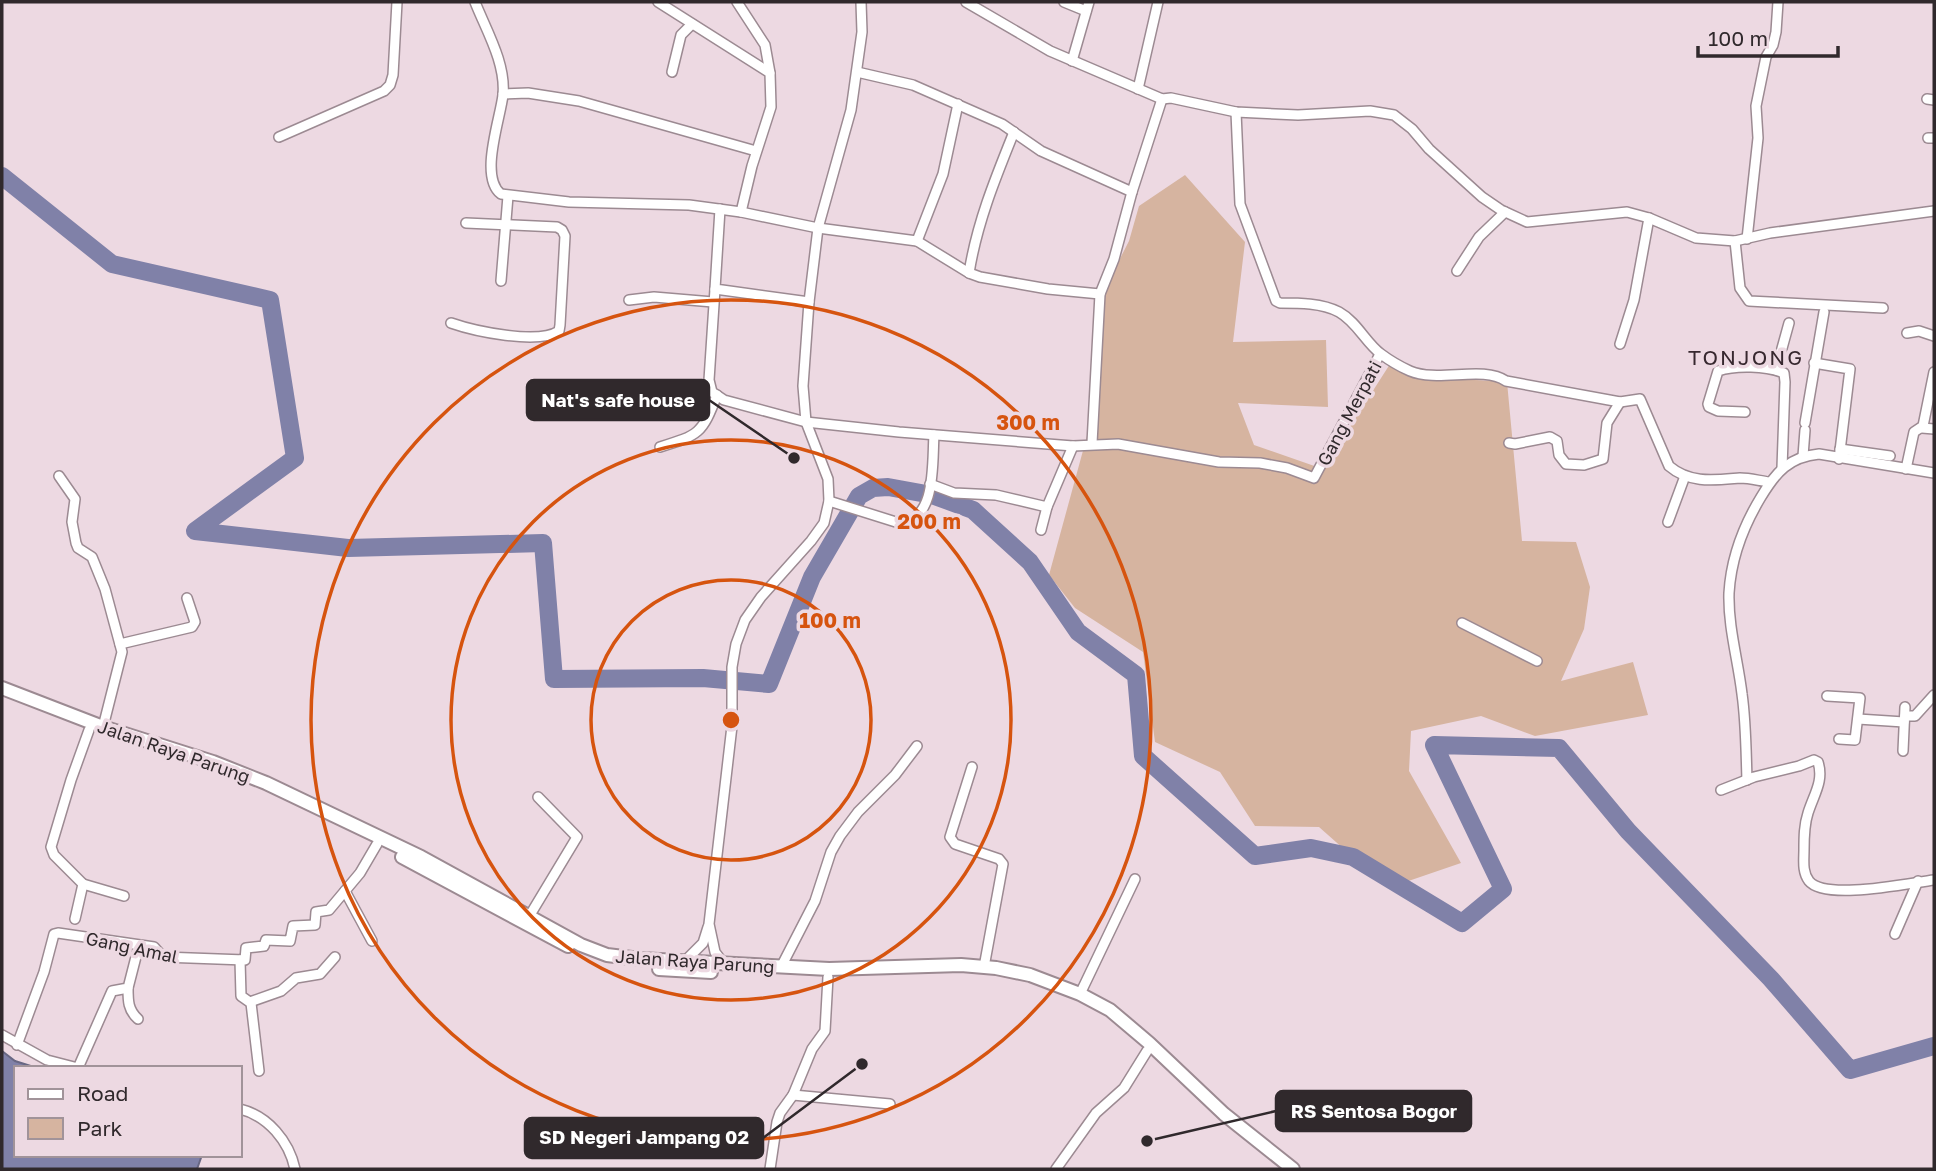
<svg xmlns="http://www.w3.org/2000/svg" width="1936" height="1171" viewBox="0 0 1936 1171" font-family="'Golos Text',sans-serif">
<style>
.green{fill:#d6b4a0}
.water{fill:#8081a8;stroke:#686783;stroke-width:2}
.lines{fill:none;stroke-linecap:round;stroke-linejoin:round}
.river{stroke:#8081a8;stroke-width:18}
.minor-casing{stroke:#9c8a92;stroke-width:12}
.highway-casing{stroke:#9c8a92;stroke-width:16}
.minor{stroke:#fff;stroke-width:9}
.highway{stroke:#fff;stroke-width:12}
.ring{fill:none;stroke:#d6540f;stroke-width:3.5}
.labels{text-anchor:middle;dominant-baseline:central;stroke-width:7;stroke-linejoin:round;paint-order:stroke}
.street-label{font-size:18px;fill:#30292c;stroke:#edd9e2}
.quarter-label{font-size:21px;letter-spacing:2px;fill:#37282f;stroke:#edd9e2}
.centre{fill:#d6540f;stroke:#edd9e2;stroke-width:3.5}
.ring-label{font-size:21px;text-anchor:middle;font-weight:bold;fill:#d6540f;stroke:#edd9e2;stroke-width:7;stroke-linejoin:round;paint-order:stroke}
.leader{fill:none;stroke:#30292c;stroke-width:2.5}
.callout-dot{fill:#30292c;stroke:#edd9e2;stroke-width:2.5}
.callout{fill:#30292c;stroke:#30292c;stroke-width:2.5}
.callout-label{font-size:19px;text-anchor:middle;font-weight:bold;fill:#fff}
</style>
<rect width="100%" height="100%" fill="#edd9e2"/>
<!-- green -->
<path class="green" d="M1185,175L1245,242L1233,342L1326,340L1328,407L1238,403L1254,445L1323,469L1390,364L1460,379L1507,382L1522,541L1576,542L1590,587L1584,629L1561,681L1633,662L1648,715L1535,736L1481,716L1411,731L1409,771L1461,863L1388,888L1319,827L1255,826L1220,772L1155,742L1143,652L1075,608L1049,575L1087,436L1104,290L1129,241L1139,206Z"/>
<!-- water -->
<path class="water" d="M2,1051L15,1061L37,1068H16V1155H202L197,1169H2Z"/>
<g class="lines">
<!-- river -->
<path class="river" d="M2,176L112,264L270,300L295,458L195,531L348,548L543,543L554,679L703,678L769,684L812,577L859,496L873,488L888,487L932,495L973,510L1030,562L1078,632L1136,675L1143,756L1255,856L1311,848L1353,857L1462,923L1503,889L1434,745L1559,748L1628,831L1771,979L1850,1070L1934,1046"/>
<!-- minor casing -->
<g class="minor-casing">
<g id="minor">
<path d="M475,2C486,30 506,63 503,95C500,120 479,177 501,194L569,202L689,205L741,212L818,228L917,241L969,273L980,277L1048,289L1100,294"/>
<path d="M658,2L770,73L771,107L752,166L741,212"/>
<path d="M737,2L765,45L770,73"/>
<path d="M966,2L1050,51L1162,99L1171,98L1236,112L1298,115L1370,111L1394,115L1412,129L1429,149L1482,197L1501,210L1527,222L1627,212L1649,218L1696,238L1735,241L1770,233L1934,211"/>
<path d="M1064,2L1086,11"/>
<path d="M1072,61L1089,2"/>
<path d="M672,72L681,35L692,24"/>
<path d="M857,72L913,85L1002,124L1041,151L1132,192L1162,99"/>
<path d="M1138,89L1158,2"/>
<path d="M503,94L528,93L579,101L756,151"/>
<path d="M1927,99L1934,100"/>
<path d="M1236,112L1240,204L1276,301L1280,303C1299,303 1322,303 1339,312C1357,322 1366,343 1381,354C1389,360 1401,367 1410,371C1438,383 1483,365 1506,381L1620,402L1640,399L1669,466C1690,484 1715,480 1740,478C1750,478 1760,481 1769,482"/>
<path d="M279,137L384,91L390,85L393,75L397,2"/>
<path d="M1928,138H1934"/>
<path d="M720,209L715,289L809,302"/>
<path d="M1747,239L1758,138L1756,106L1766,57L1773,45L1776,32L1778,2"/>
<path d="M917,241L943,174L958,104"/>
<path d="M1735,241L1740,288L1749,301L1883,308"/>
<path d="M1457,271L1479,237L1505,212"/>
<path d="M969,273C977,223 995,179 1014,132"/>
<path d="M501,281L508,196"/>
<path d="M715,289L709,380L712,392L724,400L806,422L899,432L1073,446L1118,444L1219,462L1260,463L1287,468L1314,478L1380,354"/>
<path d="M629,300L654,297L713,302"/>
<path d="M451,323C474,331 538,345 559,331L560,325L565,236L562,230L557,227L466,223"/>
<path d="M1907,333L1919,331L1934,336"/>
<path d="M1620,344L1634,300L1649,218"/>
<path d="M1814,363L1850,369L1839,459"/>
<path d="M1776,370L1789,323"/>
<path d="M1745,412L1718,411L1709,407L1708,404L1718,371C1736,365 1766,366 1784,373L1785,382L1782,468"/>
<path d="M1805,423L1824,312"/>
<path d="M1922,428L1934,429"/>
<path d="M1092,443L1100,294L1114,259L1132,192"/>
<path d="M1509,443L1515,444L1550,437L1557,441L1559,455L1566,464L1584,465L1603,459L1607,423L1620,402"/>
<path d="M660,447C699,435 702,434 717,395"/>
<path d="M1840,449L1890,456"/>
<path d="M1803,456L1805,430"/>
<path d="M1906,469L1914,432L1923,426L1934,372"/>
<path d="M59,476L75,499L72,522L76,543L78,548L92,557L105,589L122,652L103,727"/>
<path d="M930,484L954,493L996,495L1047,507"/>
<path d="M829,501L899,523C937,521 932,463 934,435"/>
<path d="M1668,522L1685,476"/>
<path d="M1041,530L1047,507L1073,446"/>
<path d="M1462,623L1537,661"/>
<path d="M120,644L192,627L195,622L187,598"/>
<path d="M1827,696L1860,698L1855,740L1839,739"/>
<path d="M1905,716H1915L1934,695"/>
<path d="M1858,719L1904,722"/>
<path d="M1903,751L1905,707"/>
<path d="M972,767L950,837L955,844L999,859L1003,864L984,967"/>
<path d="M1747,780C1746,752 1746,722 1742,694C1738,660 1728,627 1729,593C1731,559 1744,525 1761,497C1776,472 1789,457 1819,454L1934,473"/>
<path d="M1721,790L1754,777L1799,766L1814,760L1818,762C1824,781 1814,794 1808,813C1804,825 1804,837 1804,850C1804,860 1802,872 1809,881C1825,901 1909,883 1934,880"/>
<path d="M83,884L124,896"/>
<path d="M345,891L372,941"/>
<path d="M530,915L577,837L538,797"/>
<path d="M75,919L83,884L54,855L51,847L71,780L89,730"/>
<path d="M1895,934L1918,881"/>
<path d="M240,960L241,996L251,1003L259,1071"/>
<path d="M684,962L703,943L708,927"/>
<path d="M724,964L715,952L709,924L732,726V667L736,644L745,620L761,597L811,541L824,523L829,501L828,479L806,422L803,386L809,302L818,228L851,110L862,32L861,2"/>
<path d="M781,967L815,901L831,852L840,836L858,812L895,775L917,746"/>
<path d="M128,988C128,1001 128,1010 138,1019"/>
<path d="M1080,994L1135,879"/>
<path d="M250,1002L281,991L296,978L320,974L335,957"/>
<path d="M2,1035L47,1060L78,1068"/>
<path d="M17,1045L44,972L54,934L58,933L154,947L163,957L245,960L246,948L264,946L266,940L290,941L293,926L315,925L316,912L329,910L360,873L377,844"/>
<path d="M78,1068L112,991L128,988L139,945"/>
<path d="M793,1095L890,1104"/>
<path d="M240,1109C268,1116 289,1141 295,1169"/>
<path d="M770,1169L777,1122L780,1113L793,1095L812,1049L825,1031L828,977"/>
<path d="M1056,1169L1096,1113L1124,1088L1147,1051"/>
</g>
</g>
<!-- highway casing -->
<g class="highway-casing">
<g id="highway">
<path d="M2,688L103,727L213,762L266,783L421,857L581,945L607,955L640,959L829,969L961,965L996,968L1030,975L1080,994L1110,1010L1149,1043L1224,1114L1293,1169"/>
<path d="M402,857L568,946"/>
<path d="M659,969L711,972"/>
</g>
</g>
<!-- minor -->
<use href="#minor" class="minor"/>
<!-- highway -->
<use href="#highway" class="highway"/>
</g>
<!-- distance rings -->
<g class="ring">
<circle cx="731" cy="720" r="140"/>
<circle cx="731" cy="720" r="280"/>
<circle cx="731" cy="720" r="420"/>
</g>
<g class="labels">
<!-- street labels -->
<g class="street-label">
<text transform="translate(1349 413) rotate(-62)">Gang Merpati</text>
<text transform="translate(174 751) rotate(19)">Jalan Raya Parung</text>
<text transform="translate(132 947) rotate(12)">Gang Amal</text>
<text transform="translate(695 961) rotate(4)">Jalan Raya Parung</text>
</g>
<!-- quarter labels -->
<g class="quarter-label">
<text x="1746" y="357">TONJONG</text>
</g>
</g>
<circle cx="731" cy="720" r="10" class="centre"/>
<g class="ring-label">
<text x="1028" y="430">300 m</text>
<text x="929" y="529">200 m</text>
<text x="830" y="628">100 m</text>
</g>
<!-- callouts -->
<path class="leader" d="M794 458L709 400M1147 1141L1276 1111M862 1064L763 1138"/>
<g class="callout-dot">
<circle cx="794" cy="458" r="7"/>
<circle cx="1147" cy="1141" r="7"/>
<circle cx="862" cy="1064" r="7"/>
</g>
<g class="callout">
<rect x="527" y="380" width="182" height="40" rx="7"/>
<rect x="1276" y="1091" width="195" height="40" rx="7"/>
<rect x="525" y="1118" width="238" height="40" rx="7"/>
</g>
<g class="callout-label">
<text x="618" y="407">Nat's safe house</text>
<text x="1374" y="1118">RS Sentosa Bogor</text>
<text x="644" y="1144">SD Negeri Jampang 02</text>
</g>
<!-- border -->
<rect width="1936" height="1171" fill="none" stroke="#30292c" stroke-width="7"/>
<!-- legend -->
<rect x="14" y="1066" width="228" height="91" fill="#edd9e2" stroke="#a19399" stroke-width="2"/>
<rect x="28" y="1089" width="35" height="10" fill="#ffffff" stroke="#a19399" stroke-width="2"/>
<text x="77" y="1101" font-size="21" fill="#30292c">Road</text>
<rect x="28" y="1118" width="35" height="21" fill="#d6b4a0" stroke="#a19399" stroke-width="2"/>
<text x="77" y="1136" font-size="21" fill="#30292c">Park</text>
<!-- scale -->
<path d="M1698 46v10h140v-10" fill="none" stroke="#30292c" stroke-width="3.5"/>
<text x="1708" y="46" font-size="21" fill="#30292c" stroke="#edd9e2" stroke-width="5" paint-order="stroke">100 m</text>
</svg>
